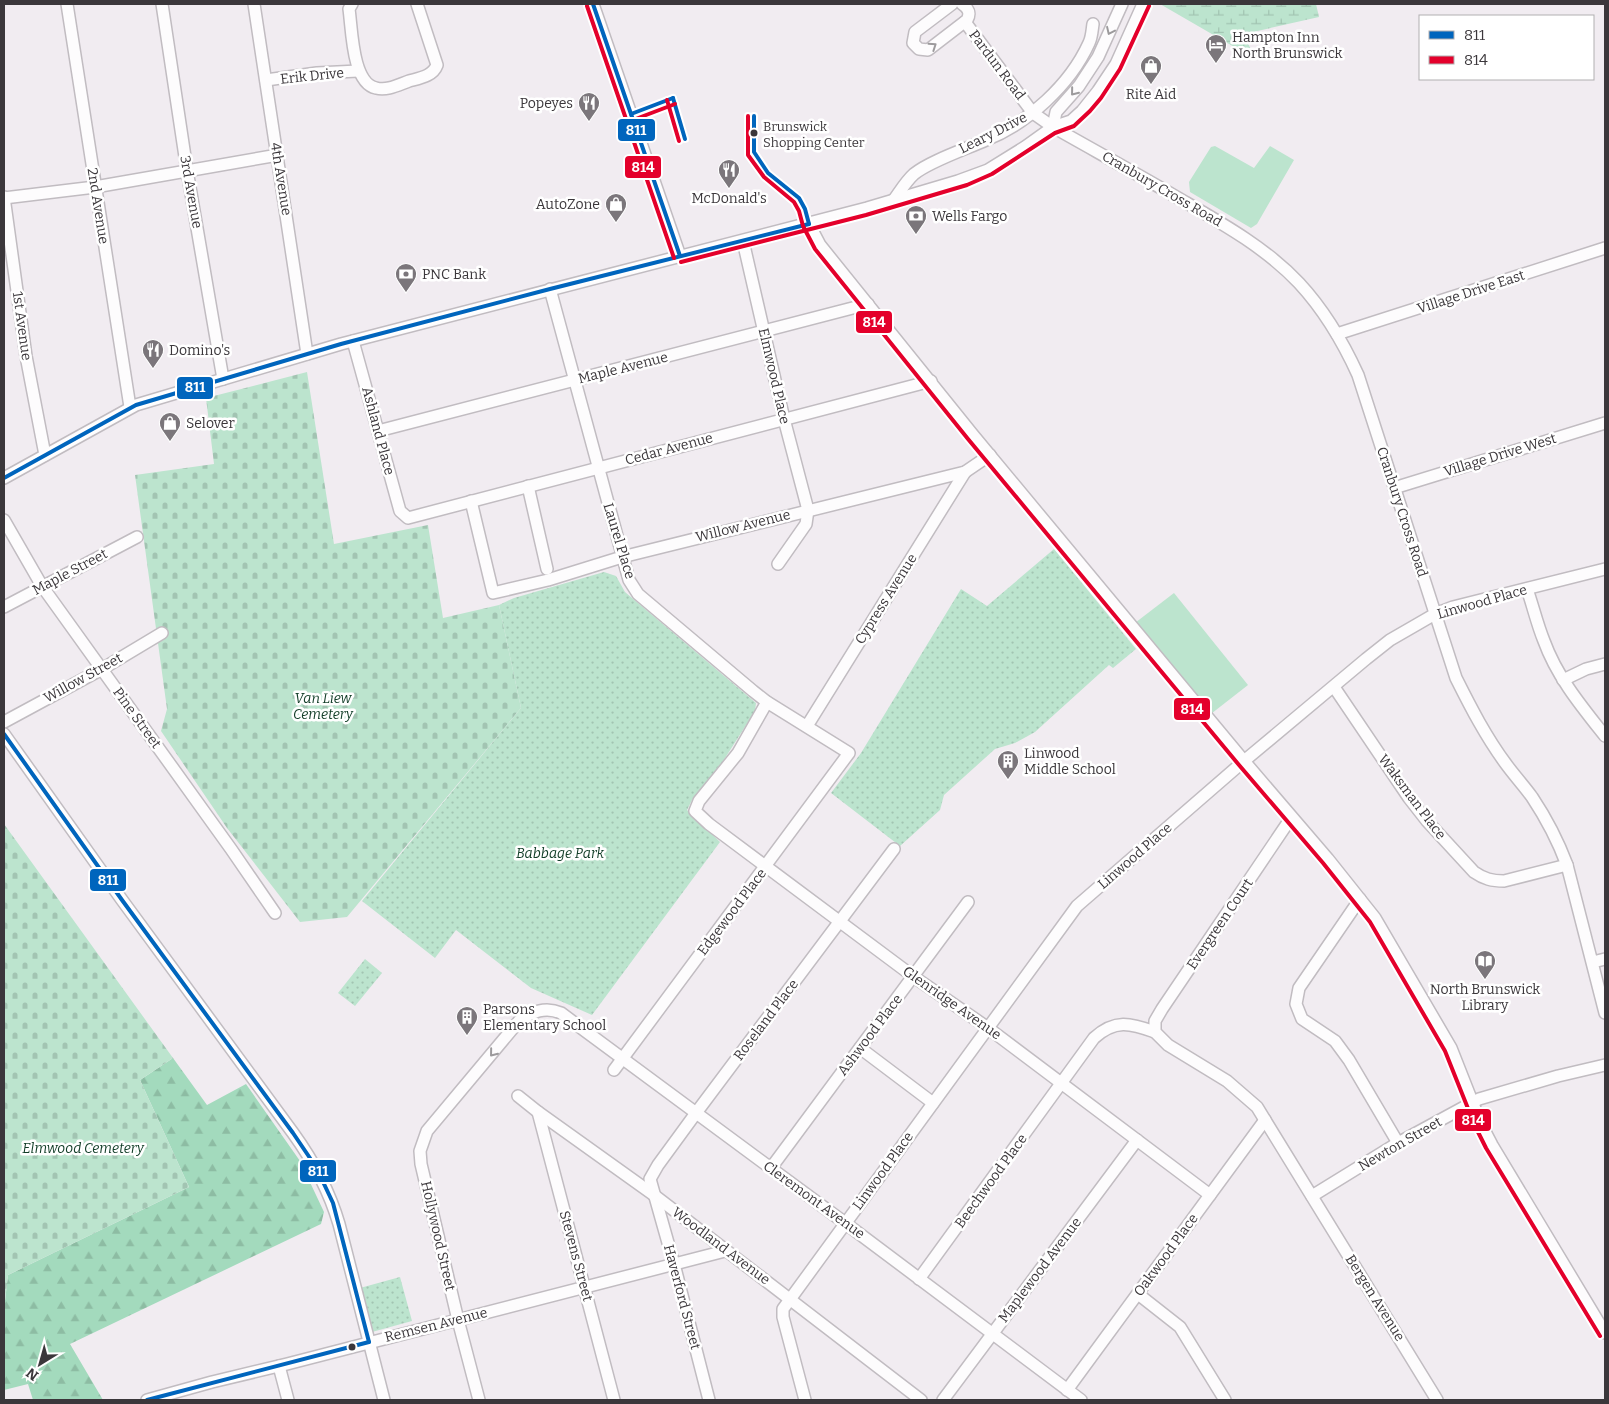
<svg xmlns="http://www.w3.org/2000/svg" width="1609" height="1404" viewBox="0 0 1609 1404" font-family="Bitter,serif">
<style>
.grass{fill:#bce4ce}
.forest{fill:url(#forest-firs)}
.wetland{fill:url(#wetland-marsh)}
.cemetery{fill:url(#cemetery-stones)}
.park{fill:url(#park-dots)}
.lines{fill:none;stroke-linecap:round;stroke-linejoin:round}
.minor-casing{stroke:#c1bcc1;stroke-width:14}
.minor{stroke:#fdfcfd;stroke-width:11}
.bus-1-casing{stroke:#fff;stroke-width:8}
.bus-2-casing{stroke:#fff;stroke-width:8}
.bus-1{stroke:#0065bd;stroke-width:4}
.bus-2{stroke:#e4002b;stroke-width:4}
.oneway{stroke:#9c9a9c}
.bus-dot{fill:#3b373b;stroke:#fff;stroke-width:2}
.labels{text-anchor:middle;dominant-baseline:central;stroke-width:5;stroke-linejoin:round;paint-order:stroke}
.bus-label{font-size:13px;fill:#3b373b;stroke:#fff;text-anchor:start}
.poi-label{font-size:14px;fill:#3b373b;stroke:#fff;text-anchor:start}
.street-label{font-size:14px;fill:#3b373b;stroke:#fff}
.park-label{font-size:14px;font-style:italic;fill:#113d27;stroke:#fff}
.line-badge{stroke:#fff;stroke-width:2}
.badge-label{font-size:14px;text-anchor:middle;font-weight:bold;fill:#fff}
</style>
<defs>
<pattern id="forest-firs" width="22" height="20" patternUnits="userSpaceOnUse" patternTransform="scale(1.25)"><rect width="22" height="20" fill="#a3dabd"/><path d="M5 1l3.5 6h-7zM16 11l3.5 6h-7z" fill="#8dbca3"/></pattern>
<pattern id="wetland-marsh" width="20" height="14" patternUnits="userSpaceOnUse" patternTransform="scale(1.25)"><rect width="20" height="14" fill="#bce4ce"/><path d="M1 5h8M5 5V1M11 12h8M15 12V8" fill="none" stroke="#a2c4b2"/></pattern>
<pattern id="cemetery-stones" width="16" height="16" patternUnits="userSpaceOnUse" patternTransform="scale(1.25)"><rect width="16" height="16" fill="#bce4ce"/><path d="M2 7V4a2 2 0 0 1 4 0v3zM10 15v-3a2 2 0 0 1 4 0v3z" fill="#a2c4b2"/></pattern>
<pattern id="park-dots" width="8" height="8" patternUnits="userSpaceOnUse" patternTransform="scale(1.25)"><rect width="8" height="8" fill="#bce4ce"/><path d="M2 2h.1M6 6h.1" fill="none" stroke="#a2c4b2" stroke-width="1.8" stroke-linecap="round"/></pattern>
</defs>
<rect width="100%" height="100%" fill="#f1ecf1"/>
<!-- grass -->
<g class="grass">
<path d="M1215,146L1254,168L1270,146L1294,160L1257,224L1251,228L1190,192L1189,182L1211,147Z"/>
<path d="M1174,593L1248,685L1207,717L1131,626Z"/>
</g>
<!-- forest -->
<path class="forest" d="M173,1058L207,1105L246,1084L300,1161L324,1212L321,1224L70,1344L103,1400H33L28,1384L4,1390V1309L8,1275L189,1187L140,1080Z"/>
<!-- wetland -->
<path class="wetland" d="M1160,4H1316L1319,17L1244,34L1255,59Z"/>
<!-- cemetery -->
<g class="cemetery">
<path d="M307,372L334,544L428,525L443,618L499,605L521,708L347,917L300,922L227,828L161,731L167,709L135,475L214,464L206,398Z"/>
<path d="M4,824L173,1058L140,1080L189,1187L8,1275L4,1309Z"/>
</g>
<!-- park -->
<g class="park">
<path d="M1054,549L1136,649L1113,668L1109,665L1035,732L1015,743L995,749L944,795L940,810L900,846L831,793L861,753L961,589L987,606Z"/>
<path d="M604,572L616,576L625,592L756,703L755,711L720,766L692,800L687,810L720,842L592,1015L531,988L456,930L435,958L362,901L521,708L499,605L514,598Z"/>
<path d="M365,959L382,973L355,1006L338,993Z"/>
<path d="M400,1277L412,1321L372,1332L360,1288Z"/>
</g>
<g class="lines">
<!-- minor casing -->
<g class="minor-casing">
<g id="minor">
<path d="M67,4L130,407"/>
<path d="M162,4L187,170L223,379"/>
<path d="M254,4L307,354"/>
<path d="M352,4L349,9C352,29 352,83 376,88C387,91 398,85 409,81C420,78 433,76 437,65L417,4"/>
<path d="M593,4L680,256"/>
<path d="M952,4L915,32L913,43L919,49L928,50L967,20C971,13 968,8 962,4"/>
<path d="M965,22L1033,113L1053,127C1097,152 1141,176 1185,202C1225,225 1267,249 1299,283C1324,310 1343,342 1358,375L1456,678C1471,708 1486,737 1506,764C1514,775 1524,786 1532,797C1546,818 1558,841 1567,865L1605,1013"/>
<path d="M266,80L317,73L358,71"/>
<path d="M1053,127L1056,112L1079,86L1098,57L1122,4"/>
<path d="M4,197L26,356L45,455"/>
<path d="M4,198L95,187L278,155"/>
<path d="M893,201C899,193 906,181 914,174C930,161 966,149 986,140C1028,123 1070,85 1089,43C1092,37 1092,30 1093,24"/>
<path d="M809,224L820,245L973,435L1244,761L1328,859L1375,918L1451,1048L1481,1124L1492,1145L1605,1333"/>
<path d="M743,241L784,419L808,510L806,524L778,564"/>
<path d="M550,289L629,580L638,594L753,691L767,702L849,753L614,1070"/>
<path d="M1337,334L1605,248"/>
<path d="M353,341L400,511L408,518L931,381"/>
<path d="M378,431L868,304"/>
<path d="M4,478L136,405L341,344L867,208L958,181L988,170L1025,147L1053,127L1071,121L1082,111L1098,91L1116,64L1143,4"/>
<path d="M528,486L547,569"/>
<path d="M1394,488L1605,423"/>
<path d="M471,501L493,593L548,580L622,557L965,472L990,455"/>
<path d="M4,520L42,586L231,849L275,913"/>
<path d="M1527,589C1533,606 1537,624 1544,641C1557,677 1582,707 1605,736"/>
<path d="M4,607L137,537"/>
<path d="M1563,680L1586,669L1605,664"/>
<path d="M1334,687L1409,798L1427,821L1474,872C1484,879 1492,881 1504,881L1567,865"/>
<path d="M767,702L738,753L699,801L695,811L709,824L914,977L988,1028L1210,1195"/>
<path d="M4,722L102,669L162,633"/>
<path d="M807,726L965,472"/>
<path d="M4,734L122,900L293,1133C314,1162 329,1190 339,1224L384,1400"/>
<path d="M1291,818L1162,1009L1155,1021V1032L1168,1045L1227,1081L1257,1107L1437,1400"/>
<path d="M1360,899L1299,988L1296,1004L1302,1019L1335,1041L1349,1060L1398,1143"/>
<path d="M1593,962L1605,959"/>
<path d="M860,1048L933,1103"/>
<path d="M518,1096L538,1112L654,1195L921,1400"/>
<path d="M538,1112L614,1400"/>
<path d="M771,1168L968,902"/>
<path d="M1312,1196L1398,1143L1479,1099L1558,1076L1605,1065"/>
<path d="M919,1279L1094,1038C1115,1019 1130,1023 1155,1032"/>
<path d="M1138,1294L1180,1327L1225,1400"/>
<path d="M279,1366L288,1400"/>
<path d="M1067,1390L1265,1120"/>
<path d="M147,1400L212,1382L287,1364L725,1251"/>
<path d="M479,1400L458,1320L421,1164L420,1151L427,1131L519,1021C532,1012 545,1006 561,1013L845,1223L1081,1400"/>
<path d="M709,1400L674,1264L650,1179L658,1165L696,1113L894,849"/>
<path d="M805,1400L783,1317V1309L1077,906L1244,761L1366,659L1390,640L1416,625L1435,614L1453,607L1605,569"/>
<path d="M943,1400L1137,1140"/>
</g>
</g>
<!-- minor -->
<use href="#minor" class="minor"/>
<!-- bus-1 casing -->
<g class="bus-1-casing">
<g id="bus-1">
<path d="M593,4L680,256"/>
<path d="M673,98L685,139"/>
<path d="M631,114L673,98"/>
<path d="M754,116V152L768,173L799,198L805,209L809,224"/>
<path d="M4,478L136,405L341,344L550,289L809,224"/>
<path d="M4,734L122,900L293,1133L316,1167L333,1203L369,1342"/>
<path d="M147,1400L369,1342"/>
</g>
</g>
<!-- bus-2 casing -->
<g class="bus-2-casing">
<g id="bus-2">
<path d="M587,6L674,258"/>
<path d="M667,100L679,141"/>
<path d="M748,116V155L764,177L794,202L799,211L803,226L815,249L968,439L1239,765L1323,863L1370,922L1445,1051L1475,1126L1486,1148L1600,1336"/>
<path d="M633,120L675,104"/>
<path d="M681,262L866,215L967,185L992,174L1055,133L1074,126L1090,111L1101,98L1120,69L1149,6"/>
</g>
</g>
<!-- bus-1 -->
<use href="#bus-1" class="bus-1"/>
<!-- bus-2 -->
<use href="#bus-2" class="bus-2"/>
</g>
<!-- one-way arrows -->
<defs><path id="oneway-chevron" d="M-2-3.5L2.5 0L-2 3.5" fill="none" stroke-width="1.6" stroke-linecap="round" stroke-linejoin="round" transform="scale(1.25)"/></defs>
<g class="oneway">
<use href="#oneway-chevron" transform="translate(1110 31) rotate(115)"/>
<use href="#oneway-chevron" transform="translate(933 46) rotate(-34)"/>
<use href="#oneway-chevron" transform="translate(1074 92) rotate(129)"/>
<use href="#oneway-chevron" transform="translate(493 1053) rotate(129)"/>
</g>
<!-- icons -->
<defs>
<g id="hotel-pin" transform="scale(1.125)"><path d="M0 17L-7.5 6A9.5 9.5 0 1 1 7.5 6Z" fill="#7b767b" stroke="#fff"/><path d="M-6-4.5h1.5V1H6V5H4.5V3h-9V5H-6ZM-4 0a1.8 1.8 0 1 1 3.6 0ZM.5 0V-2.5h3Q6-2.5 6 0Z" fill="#fff"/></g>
<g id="shop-pin" transform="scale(1.125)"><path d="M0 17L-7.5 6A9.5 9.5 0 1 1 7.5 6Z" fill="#7b767b" stroke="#fff"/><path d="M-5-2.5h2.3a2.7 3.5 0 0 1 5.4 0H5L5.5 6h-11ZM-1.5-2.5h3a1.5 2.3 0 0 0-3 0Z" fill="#fff"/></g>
<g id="restaurant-pin" transform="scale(1.125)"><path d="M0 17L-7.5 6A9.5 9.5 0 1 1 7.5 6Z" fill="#7b767b" stroke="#fff"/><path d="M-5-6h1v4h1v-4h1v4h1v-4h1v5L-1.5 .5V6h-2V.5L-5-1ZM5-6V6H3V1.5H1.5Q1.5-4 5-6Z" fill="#fff"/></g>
<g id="bank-pin" transform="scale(1.125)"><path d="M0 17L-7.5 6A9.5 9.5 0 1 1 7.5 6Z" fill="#7b767b" stroke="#fff"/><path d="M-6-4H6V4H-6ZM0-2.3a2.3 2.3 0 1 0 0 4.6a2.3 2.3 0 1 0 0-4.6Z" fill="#fff"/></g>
<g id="building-pin" transform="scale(1.125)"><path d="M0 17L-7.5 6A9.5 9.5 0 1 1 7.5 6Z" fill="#7b767b" stroke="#fff"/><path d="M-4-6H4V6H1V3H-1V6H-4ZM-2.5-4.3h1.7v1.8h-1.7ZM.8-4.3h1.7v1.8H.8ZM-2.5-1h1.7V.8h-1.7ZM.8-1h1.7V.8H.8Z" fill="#fff"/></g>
<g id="library-pin" transform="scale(1.125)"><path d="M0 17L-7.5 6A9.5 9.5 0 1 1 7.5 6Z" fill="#7b767b" stroke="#fff"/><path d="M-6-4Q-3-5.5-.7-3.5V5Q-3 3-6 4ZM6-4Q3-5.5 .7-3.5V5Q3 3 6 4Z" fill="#fff"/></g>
</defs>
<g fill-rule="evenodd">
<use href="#hotel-pin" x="1216" y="45"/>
<use href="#shop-pin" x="1151" y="66"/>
<use href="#restaurant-pin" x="589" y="103"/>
<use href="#restaurant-pin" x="729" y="170"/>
<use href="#shop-pin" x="616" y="204"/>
<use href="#bank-pin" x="916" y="216"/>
<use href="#bank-pin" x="406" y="274"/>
<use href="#restaurant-pin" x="153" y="350"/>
<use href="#shop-pin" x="170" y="423"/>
<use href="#building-pin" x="1008" y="761"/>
<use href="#library-pin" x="1485" y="961"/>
<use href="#building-pin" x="467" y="1017"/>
</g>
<!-- markers -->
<g class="bus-dot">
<circle cx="754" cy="133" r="4.5"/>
<circle cx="352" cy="1347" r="4.5"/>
</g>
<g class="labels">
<!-- bus labels -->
<g class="bus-label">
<text x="763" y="126">Brunswick<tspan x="763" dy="16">Shopping Center</tspan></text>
</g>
<!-- poi labels -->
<g class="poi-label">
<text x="1232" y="37">Hampton Inn<tspan x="1232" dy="16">North Brunswick</tspan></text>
<text x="1151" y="94" text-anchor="middle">Rite Aid</text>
<text x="573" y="103" text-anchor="end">Popeyes</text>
<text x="729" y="198" text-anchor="middle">McDonald's</text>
<text x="600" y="204" text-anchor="end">AutoZone</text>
<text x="932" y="216">Wells Fargo</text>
<text x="422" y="274">PNC Bank</text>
<text x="169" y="350">Domino's</text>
<text x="186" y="423">Selover</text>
<text x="1024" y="753">Linwood<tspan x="1024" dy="16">Middle School</tspan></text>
<text x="1485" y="989" text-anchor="middle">North Brunswick<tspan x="1485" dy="16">Library</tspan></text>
<text x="483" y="1009">Parsons<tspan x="483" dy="16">Elementary School</tspan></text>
</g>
<!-- street labels -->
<g class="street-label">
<text transform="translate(997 65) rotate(53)">Pardun Road</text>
<text transform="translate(312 76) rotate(-6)">Erik Drive</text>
<text transform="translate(993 133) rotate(-27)">Leary Drive</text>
<text transform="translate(281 179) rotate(81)">4th Avenue</text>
<text transform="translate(1162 189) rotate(30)">Cranbury Cross Road</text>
<text transform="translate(191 192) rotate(80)">3rd Avenue</text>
<text transform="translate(98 206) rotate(81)">2nd Avenue</text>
<text transform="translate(1471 292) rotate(-18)">Village Drive East</text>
<text transform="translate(22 326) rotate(82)">1st Avenue</text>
<text transform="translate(623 368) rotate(-14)">Maple Avenue</text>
<text transform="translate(774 376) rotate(77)">Elmwood Place</text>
<text transform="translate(378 431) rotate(75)">Ashland Place</text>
<text transform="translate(669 449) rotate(-15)">Cedar Avenue</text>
<text transform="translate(1500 455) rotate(-17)">Village Drive West</text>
<text transform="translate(1402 512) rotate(72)">Cranbury Cross Road</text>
<text transform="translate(743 526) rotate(-14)">Willow Avenue</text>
<text transform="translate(619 541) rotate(73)">Laurel Place</text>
<text transform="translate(70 572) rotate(-28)">Maple Street</text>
<text transform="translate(886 599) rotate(-58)">Cypress Avenue</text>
<text transform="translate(1482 602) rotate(-16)">Linwood Place</text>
<text transform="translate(83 678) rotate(-29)">Willow Street</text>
<text transform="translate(137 718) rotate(54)">Pine Street</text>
<text transform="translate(1412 797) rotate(53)">Waksman Place</text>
<text transform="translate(1135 856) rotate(-41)">Linwood Place</text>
<text transform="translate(732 912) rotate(-53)">Edgewood Place</text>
<text transform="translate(1220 924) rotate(-56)">Evergreen Court</text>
<text transform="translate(952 1003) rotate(35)">Glenridge Avenue</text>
<text transform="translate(766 1020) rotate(-53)">Roseland Place</text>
<text transform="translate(870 1035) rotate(-53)">Ashwood Place</text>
<text transform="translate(1400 1144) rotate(-30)">Newton Street</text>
<text transform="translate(883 1171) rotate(-54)">Linwood Place</text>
<text transform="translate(991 1181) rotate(-54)">Beechwood Place</text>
<text transform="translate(814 1200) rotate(36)">Cleremont Avenue</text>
<text transform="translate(438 1236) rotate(77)">Hollywood Street</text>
<text transform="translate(721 1246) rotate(37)">Woodland Avenue</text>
<text transform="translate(1166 1255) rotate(-54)">Oakwood Place</text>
<text transform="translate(576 1256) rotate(75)">Stevens Street</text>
<text transform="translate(1040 1270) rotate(-53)">Maplewood Avenue</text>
<text transform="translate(682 1297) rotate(75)">Haverford Street</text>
<text transform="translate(1375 1298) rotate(58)">Bergen Avenue</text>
<text transform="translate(436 1325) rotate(-14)">Remsen Avenue</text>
</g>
<!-- park labels -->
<g class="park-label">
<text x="323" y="698">Van Liew<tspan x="323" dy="16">Cemetery</tspan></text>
<text x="560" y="853">Babbage Park</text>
<text x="83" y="1148">Elmwood Cemetery</text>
</g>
</g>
<g class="line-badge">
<rect x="617" y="118" width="39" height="24" rx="5" fill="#0065bd"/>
<rect x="624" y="155" width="38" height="24" rx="5" fill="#e4002b"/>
<rect x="855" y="310" width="38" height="24" rx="5" fill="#e4002b"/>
<rect x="176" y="376" width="38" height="24" rx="5" fill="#0065bd"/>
<rect x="1173" y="697" width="38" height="24" rx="5" fill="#e4002b"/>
<rect x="89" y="868" width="38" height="24" rx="5" fill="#0065bd"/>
<rect x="1454" y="1108" width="38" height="24" rx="5" fill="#e4002b"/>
<rect x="299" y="1159" width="38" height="24" rx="5" fill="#0065bd"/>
</g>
<g class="badge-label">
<text x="636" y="135">811</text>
<text x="643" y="172">814</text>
<text x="874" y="327">814</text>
<text x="195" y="392">811</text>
<text x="1192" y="714">814</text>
<text x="108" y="885">811</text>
<text x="1473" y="1125">814</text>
<text x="318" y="1176">811</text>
</g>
<!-- border -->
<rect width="1609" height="1404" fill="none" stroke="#3b373b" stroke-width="10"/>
<!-- legend -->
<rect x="1419" y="15" width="175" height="65" fill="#ffffff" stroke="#b1afb1"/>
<rect x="1429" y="31" width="25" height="8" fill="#0065bd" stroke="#b1afb1"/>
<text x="1464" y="40" font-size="15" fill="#3b373b">811</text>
<rect x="1429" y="56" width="25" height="8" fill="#e4002b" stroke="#b1afb1"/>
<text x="1464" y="65" font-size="15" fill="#3b373b">814</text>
<!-- north arrow -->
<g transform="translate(40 1364) rotate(217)" stroke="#ffffff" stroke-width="4" paint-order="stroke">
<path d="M0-4L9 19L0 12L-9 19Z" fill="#3b373b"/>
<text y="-8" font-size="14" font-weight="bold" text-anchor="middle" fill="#3b373b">N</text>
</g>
</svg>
